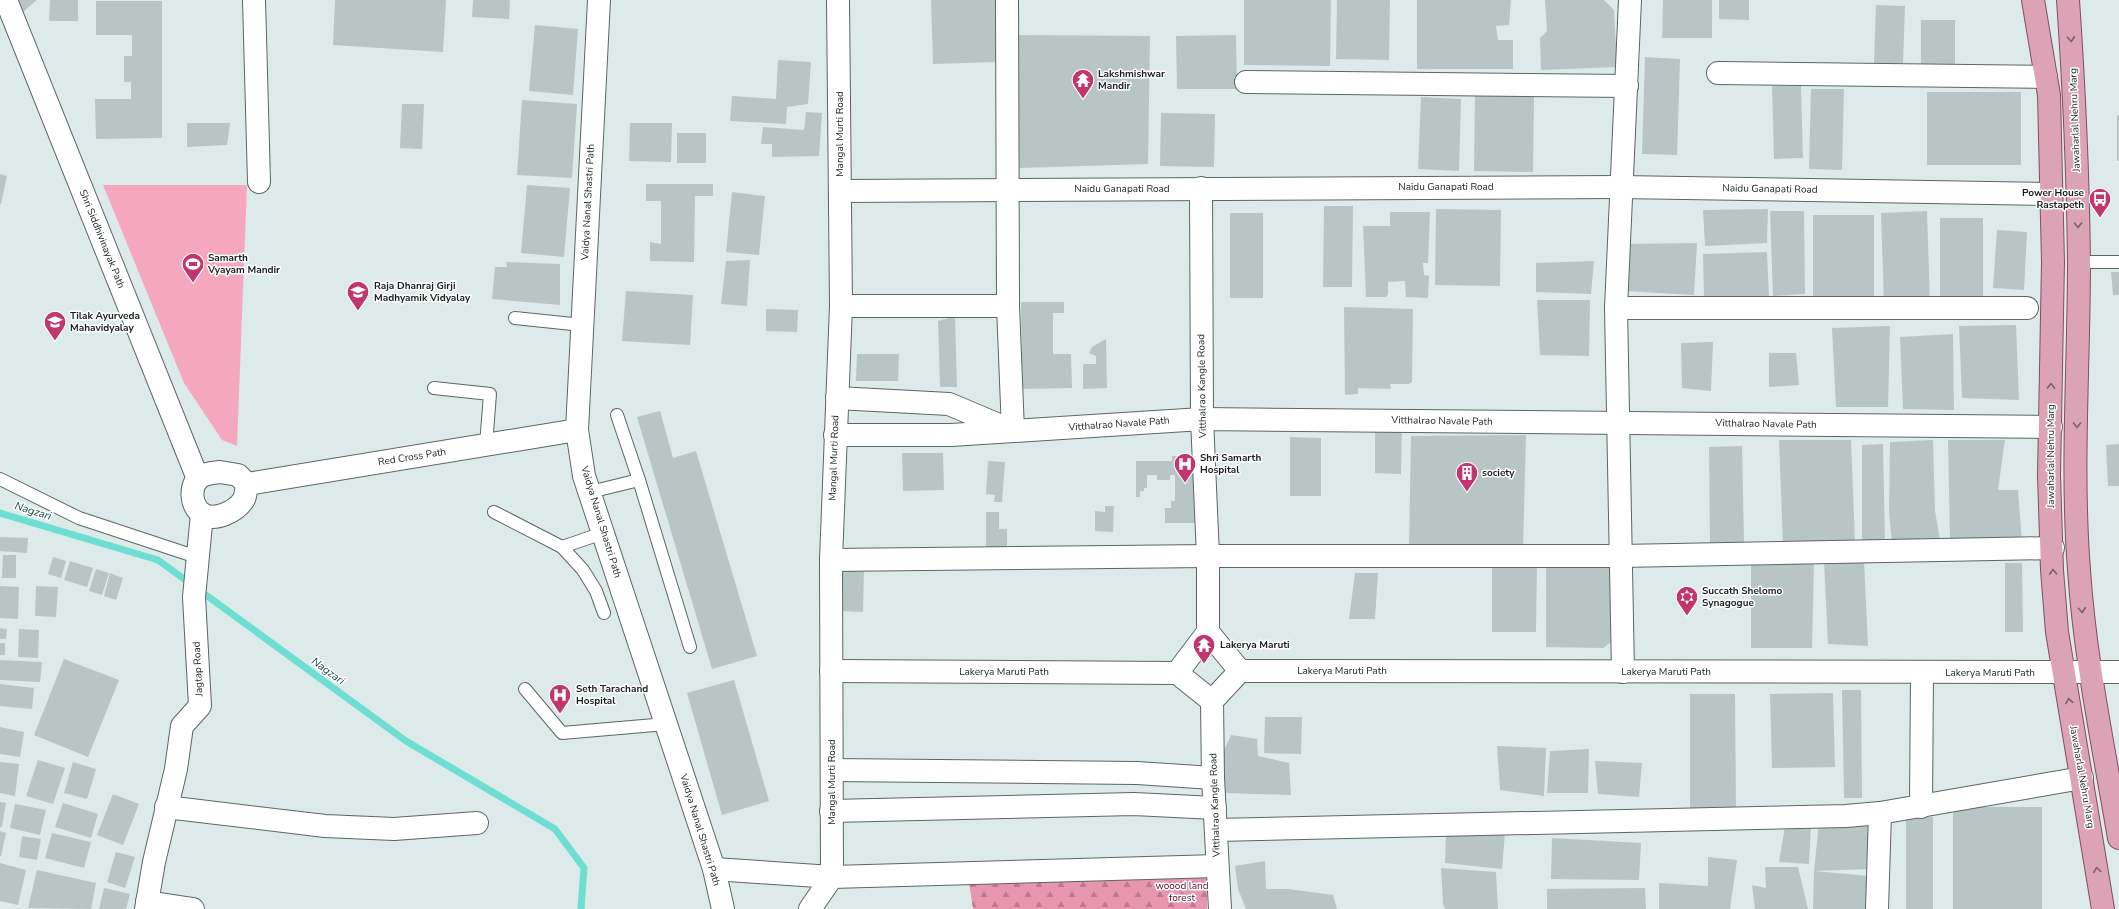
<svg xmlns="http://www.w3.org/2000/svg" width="2119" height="909" viewBox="0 0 2119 909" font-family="'Nunito Sans',sans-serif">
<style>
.forest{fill:url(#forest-firs)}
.pitch{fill:#f4a7be}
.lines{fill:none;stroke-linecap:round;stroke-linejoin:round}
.stream{stroke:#6eded2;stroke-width:7}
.building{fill:#b7c6c4}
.service-casing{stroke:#5a6765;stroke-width:14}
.minor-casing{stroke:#5a6765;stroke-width:24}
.tertiary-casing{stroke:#5a6765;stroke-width:24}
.primary-casing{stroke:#884c61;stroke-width:24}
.service{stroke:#fff;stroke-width:12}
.minor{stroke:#fff;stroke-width:22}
.tertiary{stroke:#fff;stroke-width:22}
.primary{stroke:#dca2b6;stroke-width:22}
.oneway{stroke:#7a606a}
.labels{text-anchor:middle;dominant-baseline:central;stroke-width:3;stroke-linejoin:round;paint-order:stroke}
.poi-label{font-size:10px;font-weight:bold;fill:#191e1e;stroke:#fff;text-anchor:start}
.street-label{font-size:10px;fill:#191e1e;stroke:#fff}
.park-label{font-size:10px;fill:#5a1130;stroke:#fff}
.water-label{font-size:11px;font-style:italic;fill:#164944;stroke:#fff}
</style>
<defs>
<pattern id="forest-firs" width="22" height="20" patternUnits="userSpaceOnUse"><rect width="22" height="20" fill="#e895af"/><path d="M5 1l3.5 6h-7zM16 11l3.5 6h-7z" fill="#bb798e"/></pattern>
</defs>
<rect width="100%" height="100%" fill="#dcebe9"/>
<!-- forest -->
<path class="forest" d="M1207,873V909H973L969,882Z"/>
<!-- pitch -->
<path class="pitch" d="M103,185H247L237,446L222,440L184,383Z"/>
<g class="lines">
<!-- stream -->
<path class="stream" d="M0,513L158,560L406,741L555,829L584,868L581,909"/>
</g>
<!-- building -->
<g class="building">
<path d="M10,0H37L18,16Z"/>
<path d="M50,0H78V21H49Z"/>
<path d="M335,0H446L443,52L333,45Z"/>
<path d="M473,0H510L509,19L472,17Z"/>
<path d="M931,0H996V62L933,64Z"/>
<path d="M1244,0H1331L1330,66L1244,65Z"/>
<path d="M1337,0H1390L1389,60L1336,59Z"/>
<path d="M1417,0H1511L1509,25L1496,26L1498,40H1513V69H1417Z"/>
<path d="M1545,0H1604L1614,10L1617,67L1541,70L1540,38L1547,31Z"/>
<path d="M1663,0H1712V38H1662Z"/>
<path d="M1719,0H1749V20L1719,19Z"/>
<path d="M96,1H162V138L96,139L95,99H131V82H124V56H132V35H96Z"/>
<path d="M1876,5L1905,6L1903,63H1874Z"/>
<rect x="1921" y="20" width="34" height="47"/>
<path d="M535,25L578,29L573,95L529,91Z"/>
<path d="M1017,35L1150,36L1148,164L1019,168Z"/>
<path d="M1236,35L1237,89H1177L1176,36Z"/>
<path d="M1645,57L1680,59L1677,155L1642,154Z"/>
<path d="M778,60L811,62L808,104L787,107L786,124L730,121L732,96L776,99Z"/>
<path d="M1772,86H1801L1803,158L1774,159Z"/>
<path d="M1811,89H1844L1842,170L1809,169Z"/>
<rect x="1927" y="92" width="94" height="73"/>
<path d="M1475,94L1534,95L1533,172L1474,171Z"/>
<path d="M1421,97L1461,99L1459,171L1418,169Z"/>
<path d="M522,100L577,104L572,178L517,175Z"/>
<path d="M402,104H424L422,149L400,148Z"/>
<path d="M806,112L822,113L819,156L772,157V144H761L763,127L804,130Z"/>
<path d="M1161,113L1215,114L1214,167L1160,166Z"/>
<rect x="2117" y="115" width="2" height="46"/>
<path d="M187,123H230L227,145L187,147Z"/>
<path d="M630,123H672L671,162L629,161Z"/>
<rect x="677" y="133" width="29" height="30"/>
<path d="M0,174L7,176L1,204H0Z"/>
<path d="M646,184H713V196H695L694,262L650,261V242L661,244V201H646Z"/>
<path d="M527,185L570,188L564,257L521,253Z"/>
<path d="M732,192L765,196L759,255L726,252Z"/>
<path d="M1324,206H1353L1352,287H1323Z"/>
<path d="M1436,209L1501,210L1500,286L1435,285Z"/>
<path d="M1768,209L1767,243L1705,246L1703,210Z"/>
<path d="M1770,211H1804L1805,294L1773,296Z"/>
<path d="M1927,211L1930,302L1884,304L1881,213Z"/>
<path d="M1390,212H1430L1428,263H1423L1424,275L1429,276L1428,298L1406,297L1405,281L1388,282V294L1386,297H1366L1363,226H1390Z"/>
<rect x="1230" y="213" width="33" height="85"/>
<rect x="1813" y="215" width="61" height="86"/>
<rect x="1940" y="218" width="43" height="84"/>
<path d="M1997,230L2027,232L2024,290L1993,288Z"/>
<path d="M1697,243L1694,295L1625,291L1626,244Z"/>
<path d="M1767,252L1769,298L1704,296L1703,254Z"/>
<path d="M750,260L747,306L721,304L726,261Z"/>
<path d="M1594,261L1591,294L1536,292V263Z"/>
<path d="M506,262L560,264V305L492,299L495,267H507Z"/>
<path d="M2111,272H2119V295H2113Z"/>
<path d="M626,291L693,295L690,345L622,341Z"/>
<path d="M1537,300H1590L1589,356L1540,355Z"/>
<path d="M1021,302H1064V313H1053V354H1071L1072,388L1022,389Z"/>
<path d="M1344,307L1413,309L1412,382L1409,384H1390L1391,389L1358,388V394L1345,395Z"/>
<path d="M766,309L798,310L797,332L766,331Z"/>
<path d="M955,316L957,387H940L938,321Z"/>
<path d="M2016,325L2019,400L1962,398L1959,326Z"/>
<path d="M1890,326L1888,407H1836L1832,328Z"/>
<path d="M1953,334L1954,410L1903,409L1900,337Z"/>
<path d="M1106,339L1107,388L1083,389V364H1096V356L1089,353L1092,347Z"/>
<path d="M1713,342L1711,391L1682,388L1681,343Z"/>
<path d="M1769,353H1796L1799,385L1769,387Z"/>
<path d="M857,354H899L898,381H856Z"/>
<path d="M660,411L673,458L696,451L757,656L712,669L637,417Z"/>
<path d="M1375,430H1402L1401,474L1375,473Z"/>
<path d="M1526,435L1523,550L1409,551L1411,436Z"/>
<path d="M1290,437L1321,438V496H1290Z"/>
<path d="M1779,440H1851L1855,542L1783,545Z"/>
<path d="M1933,440L1935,511L1941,545L1892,544L1889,512L1890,442Z"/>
<path d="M1948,440H2005L1998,490H2018L2022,542L1950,540Z"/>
<path d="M1883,444L1885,543L1862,544V445Z"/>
<path d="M2119,444V486H2108L2106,445Z"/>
<path d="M1742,446L1744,542L1710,543L1709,447Z"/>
<path d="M902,453H943L944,490L903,491Z"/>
<path d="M1172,456H1184V462H1196L1198,523H1165V508H1171V501H1175V475H1170V480H1157V475H1147V488H1144V491H1140V497H1136V461H1172Z"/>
<path d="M988,461L1005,462L1002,502H994L995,495L986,494Z"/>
<path d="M1105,506H1114L1113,532L1095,531V511L1105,512Z"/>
<path d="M986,512H999V529H1007V550H986Z"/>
<path d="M0,537L28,538L27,553L0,551Z"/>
<path d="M3,555H16V578H2Z"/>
<path d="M53,557L66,561L61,578L48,574Z"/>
<path d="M70,561L93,568L87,587L64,580Z"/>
<path d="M1492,561L1537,562L1536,632H1492Z"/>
<path d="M1824,561H1864L1868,646L1828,644Z"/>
<path d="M1751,562L1814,564L1812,648H1751Z"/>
<path d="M1619,563L1613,641L1603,648L1546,647V565Z"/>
<path d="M2005,563H2022L2023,632H2005Z"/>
<path d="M842,567L864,568L863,612L841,611Z"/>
<path d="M96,569L109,573L102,595L89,591Z"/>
<path d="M110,573L123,578L116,600L104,596Z"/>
<path d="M1355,573H1378L1375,619H1349Z"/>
<path d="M0,586L19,587L18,619L0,618Z"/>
<path d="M36,586L58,587L56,617L35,616Z"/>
<path d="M0,628L7,629L6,639H0Z"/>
<path d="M19,629L39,630L38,658L18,657Z"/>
<rect x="0" y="643" width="5" height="12"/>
<path d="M64,659L119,680L88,757L34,735Z"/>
<path d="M0,660L42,662L40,682L0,680Z"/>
<path d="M734,680L769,801L722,815L687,693Z"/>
<path d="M0,684L34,688L32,709L0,706Z"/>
<path d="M1842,690H1861L1862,798H1844Z"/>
<path d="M1833,693L1835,767L1772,768L1770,694Z"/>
<path d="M1690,694H1735L1736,810L1690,812Z"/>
<path d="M1265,717H1302L1301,754L1264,753Z"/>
<path d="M0,727L24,732L20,757L0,754Z"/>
<path d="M1231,735L1257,739L1258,756L1289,763L1291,795L1225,793L1222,755Z"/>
<path d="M1497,746L1546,748L1544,796L1500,790Z"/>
<path d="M1589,749L1588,793H1547L1550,751Z"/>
<path d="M38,760L65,768L53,804L26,796Z"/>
<path d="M1595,761L1642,763L1639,797L1598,794Z"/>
<path d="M0,762L19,764L15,796L0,793Z"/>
<path d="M73,762L96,769L87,799L64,793Z"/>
<path d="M113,794L139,804L123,845L97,835Z"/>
<path d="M0,802L6,803L2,827H0Z"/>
<path d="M63,803L98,814L91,838L55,827Z"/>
<path d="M15,804L46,810L40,835L10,828Z"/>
<rect x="1953" y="807" width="89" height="102"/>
<rect x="1906" y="817" width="27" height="92"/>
<path d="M1819,822L1868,826L1871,869L1814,871Z"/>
<path d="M1811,825L1809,864L1779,862L1785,826Z"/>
<path d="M0,831L6,833L1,856H0Z"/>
<path d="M1446,831L1505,833L1502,869L1445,863Z"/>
<path d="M52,833L91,842L84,868L45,858Z"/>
<path d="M22,836L41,839L37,860L19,857Z"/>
<path d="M1552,838L1641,843L1639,880L1551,879Z"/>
<path d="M116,852L135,857L125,888L107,882Z"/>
<path d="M1708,857L1737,860L1730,909H1659V883L1708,886Z"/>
<path d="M1265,861L1266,889H1288L1333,895L1337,909H1246L1238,889L1235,866Z"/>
<path d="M0,863L26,870L18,905L0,901Z"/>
<path d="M1765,867H1798L1808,909H1755L1752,885L1766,888Z"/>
<path d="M1441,868L1496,872L1498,909H1445L1443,904Z"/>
<path d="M37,870L96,883L91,909L28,908Z"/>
<path d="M1814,871L1869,876V909H1813Z"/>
<path d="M104,888L130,894L126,909H99Z"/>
<path d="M1645,888L1646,909H1547V889Z"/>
</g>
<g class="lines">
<!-- service casing -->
<g class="service-casing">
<g id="service">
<path d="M2079,262H2119"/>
<path d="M515,318L582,325"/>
<path d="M434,388L490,394L486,445"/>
<path d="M617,415L639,480"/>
<path d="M0,479L79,518L197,557"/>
<path d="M590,492L639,480L690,647"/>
<path d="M494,512L562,547L583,570L596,591L604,613"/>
<path d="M562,547L603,533"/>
<path d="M525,689L562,733L666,724"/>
</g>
</g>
<!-- minor casing -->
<g class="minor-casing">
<g id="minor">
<path d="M254,0L259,182"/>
<path d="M599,0L577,430L584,476L714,869L723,909"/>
<path d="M1718,73L2046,77"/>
<path d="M1246,82L1627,86"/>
<path d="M1201,188L1202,419L1208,556V632"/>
<path d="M840,191L1620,187L2051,194"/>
<path d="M841,306H1008"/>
<path d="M1616,308H2027"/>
<path d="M837,398L949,404L1013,431L1008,306L1007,0"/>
<path d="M835,435H951L1202,419L2051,427"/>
<path d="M247,484L577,430"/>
<path d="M831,560L1208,556H1620L2053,548"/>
<path d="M1208,632L1240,671L1212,701L1177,673Z"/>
<path d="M831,671L1177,673"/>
<path d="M1240,671L2119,672"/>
<path d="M1623,672L1616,308L1630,0"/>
<path d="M1212,701L1213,778L1220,909"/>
<path d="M832,770L1137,773L1213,778"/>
<path d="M166,807L325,826L394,829L477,823"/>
<path d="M1921,807L1922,673"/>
<path d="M831,811L1134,804L1215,808"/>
<path d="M1216,830L1846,816L1880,813L2082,778"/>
<path d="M714,869L832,877L1217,866"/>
<path d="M147,902L193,909"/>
<path d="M810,909L832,877L831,560L841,306L838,0"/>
<path d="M1877,909L1880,813"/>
</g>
</g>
<!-- tertiary casing -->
<g class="tertiary-casing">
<g id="tertiary">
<path d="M6,0L198,479"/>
<path d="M220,472L238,475L247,484C246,488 246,495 244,499C237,511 214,523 201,513C191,505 189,487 199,478C205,473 213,473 220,472Z"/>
<path d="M146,909L154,862L176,769L182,726L200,706L194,597L202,514"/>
</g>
</g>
<!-- primary casing -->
<g class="primary-casing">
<g id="primary">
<path d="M2033,0L2049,95L2053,262L2049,475L2052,570L2057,632L2103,909"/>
<path d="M2068,0C2074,87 2078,174 2079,262C2079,364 2071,468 2079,570C2085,660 2104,749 2119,838"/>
</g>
</g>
<!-- service -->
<use href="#service" class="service"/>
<!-- minor -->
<use href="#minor" class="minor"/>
<!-- tertiary -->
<use href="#tertiary" class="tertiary"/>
<!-- primary -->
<use href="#primary" class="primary"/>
</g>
<!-- one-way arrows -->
<defs><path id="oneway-chevron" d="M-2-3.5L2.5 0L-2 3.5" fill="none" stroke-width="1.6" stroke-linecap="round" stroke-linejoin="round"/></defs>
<g class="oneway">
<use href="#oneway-chevron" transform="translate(2071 39) rotate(85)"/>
<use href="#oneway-chevron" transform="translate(2078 225) rotate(89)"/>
<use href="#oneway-chevron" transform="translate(2051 386) rotate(-89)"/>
<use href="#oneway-chevron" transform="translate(2077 425) rotate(91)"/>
<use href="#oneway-chevron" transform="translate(2053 572) rotate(-93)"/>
<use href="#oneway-chevron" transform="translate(2082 610) rotate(85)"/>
<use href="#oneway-chevron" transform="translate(2069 701) rotate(-100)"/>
<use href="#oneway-chevron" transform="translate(2097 870) rotate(-98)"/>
</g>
<!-- icons -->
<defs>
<g id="temple-pin" transform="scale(1.15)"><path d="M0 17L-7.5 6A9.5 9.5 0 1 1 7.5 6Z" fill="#c1366f" stroke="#fff"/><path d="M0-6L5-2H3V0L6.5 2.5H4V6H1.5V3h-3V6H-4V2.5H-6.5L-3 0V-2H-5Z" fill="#fff"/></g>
<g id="bus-pin" transform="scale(1.15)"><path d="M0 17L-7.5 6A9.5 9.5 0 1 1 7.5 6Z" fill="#c1366f" stroke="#fff"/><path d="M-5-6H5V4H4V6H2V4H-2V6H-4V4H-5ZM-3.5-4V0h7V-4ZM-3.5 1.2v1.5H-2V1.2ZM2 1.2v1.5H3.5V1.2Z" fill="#fff"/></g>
<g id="stadium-pin" transform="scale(1.15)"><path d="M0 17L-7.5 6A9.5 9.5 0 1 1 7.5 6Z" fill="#c1366f" stroke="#fff"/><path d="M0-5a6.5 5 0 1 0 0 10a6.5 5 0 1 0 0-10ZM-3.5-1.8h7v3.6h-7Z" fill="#fff"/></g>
<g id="school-pin" transform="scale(1.15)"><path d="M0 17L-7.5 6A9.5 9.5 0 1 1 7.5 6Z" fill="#c1366f" stroke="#fff"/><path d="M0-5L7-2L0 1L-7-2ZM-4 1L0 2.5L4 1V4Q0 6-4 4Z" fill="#fff"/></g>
<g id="university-pin" transform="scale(1.15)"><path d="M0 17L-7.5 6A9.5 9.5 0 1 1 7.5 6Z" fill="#c1366f" stroke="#fff"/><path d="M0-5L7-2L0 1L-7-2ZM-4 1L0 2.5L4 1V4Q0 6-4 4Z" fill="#fff"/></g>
<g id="hospital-pin" transform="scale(1.15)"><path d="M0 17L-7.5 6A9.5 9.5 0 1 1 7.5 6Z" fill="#c1366f" stroke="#fff"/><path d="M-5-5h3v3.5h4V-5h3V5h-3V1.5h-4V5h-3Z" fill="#fff"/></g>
<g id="building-pin" transform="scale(1.15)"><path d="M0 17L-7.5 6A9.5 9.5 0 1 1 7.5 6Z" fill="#c1366f" stroke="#fff"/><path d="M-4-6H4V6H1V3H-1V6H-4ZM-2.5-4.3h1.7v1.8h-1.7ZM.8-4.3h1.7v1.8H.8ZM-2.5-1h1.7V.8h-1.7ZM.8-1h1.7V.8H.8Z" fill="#fff"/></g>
<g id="synagogue-pin" transform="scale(1.15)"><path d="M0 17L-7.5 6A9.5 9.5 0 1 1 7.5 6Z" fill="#c1366f" stroke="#fff"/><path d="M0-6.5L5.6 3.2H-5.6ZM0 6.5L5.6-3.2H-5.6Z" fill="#fff"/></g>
</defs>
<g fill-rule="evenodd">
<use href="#temple-pin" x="1083" y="80"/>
<use href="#bus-pin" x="2100" y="199"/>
<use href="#stadium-pin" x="193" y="264"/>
<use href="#school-pin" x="358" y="292"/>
<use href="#university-pin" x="55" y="322"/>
<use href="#hospital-pin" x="1185" y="464"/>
<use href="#building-pin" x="1467" y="473"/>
<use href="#synagogue-pin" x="1687" y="597"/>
<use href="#temple-pin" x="1204" y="645"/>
<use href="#hospital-pin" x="560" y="695"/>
</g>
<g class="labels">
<!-- poi labels -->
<g class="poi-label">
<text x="1098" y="74">Lakshmishwar<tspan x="1098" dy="12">Mandir</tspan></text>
<text x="2084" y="193" text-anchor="end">Power House<tspan x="2084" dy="12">Rastapeth</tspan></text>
<text x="208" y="258">Samarth<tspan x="208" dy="12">Vyayam Mandir</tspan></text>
<text x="374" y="286">Raja Dhanraj Girji<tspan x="374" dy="12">Madhyamik Vidyalay</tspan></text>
<text x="70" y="316">Tilak Ayurveda<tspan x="70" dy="12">Mahavidyalay</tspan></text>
<text x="1200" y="458">Shri Samarth<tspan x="1200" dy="12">Hospital</tspan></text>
<text x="1482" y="473">society</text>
<text x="1702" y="591">Succath Shelomo<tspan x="1702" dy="12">Synagogue</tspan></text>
<text x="1220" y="645">Lakerya Maruti</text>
<text x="576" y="689">Seth Tarachand<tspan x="576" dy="12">Hospital</tspan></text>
</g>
<!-- street labels -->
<g class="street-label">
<text transform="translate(2075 120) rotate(-92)">Jawaharlal Nehru Marg</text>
<text transform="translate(840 134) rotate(-90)">Mangal Murti Road</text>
<text x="1446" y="187">Naidu Ganapati Road</text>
<text x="1122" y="189">Naidu Ganapati Road</text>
<text transform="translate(1770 189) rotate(1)">Naidu Ganapati Road</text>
<text transform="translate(588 202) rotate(-87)">Vaidya Nanal Shastri Path</text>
<text transform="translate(102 239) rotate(68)">Shri Siddhivinayak Path</text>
<text transform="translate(1202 386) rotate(-91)">Vitthalrao Kangle Road</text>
<text transform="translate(1442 421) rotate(1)">Vitthalrao Navale Path</text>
<text transform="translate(1119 424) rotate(-4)">Vitthalrao Navale Path</text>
<text transform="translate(1766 424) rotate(1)">Vitthalrao Navale Path</text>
<text transform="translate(2051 456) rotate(-90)">Jawaharlal Nehru Marg</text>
<text transform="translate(412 457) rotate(-9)">Red Cross Path</text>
<text transform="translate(834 458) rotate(-88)">Mangal Murti Road</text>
<text transform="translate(601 522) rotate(73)">Vaidya Nanal Shastri Path</text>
<text transform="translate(198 669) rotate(-93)">Jagtap Road</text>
<text x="1342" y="671">Lakerya Maruti Path</text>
<text x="1004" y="672">Lakerya Maruti Path</text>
<text x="1666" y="672">Lakerya Maruti Path</text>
<text x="1990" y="673">Lakerya Maruti Path</text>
<text transform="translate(2082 777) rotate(80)">Jawaharlal Nehru Marg</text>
<text transform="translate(832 782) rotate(-90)">Mangal Murti Road</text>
<text transform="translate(1215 805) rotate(-92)">Vitthalrao Kangle Road</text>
<text transform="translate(700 830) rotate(73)">Vaidya Nanal Shastri Path</text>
</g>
<!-- park labels -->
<g class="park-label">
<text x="1182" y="886">woood land<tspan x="1182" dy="12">forest</tspan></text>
</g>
<!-- water labels -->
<g class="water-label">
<text transform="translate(33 511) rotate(17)">Nagzari</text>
<text transform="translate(328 671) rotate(36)">Nagzari</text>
</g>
</g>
</svg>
